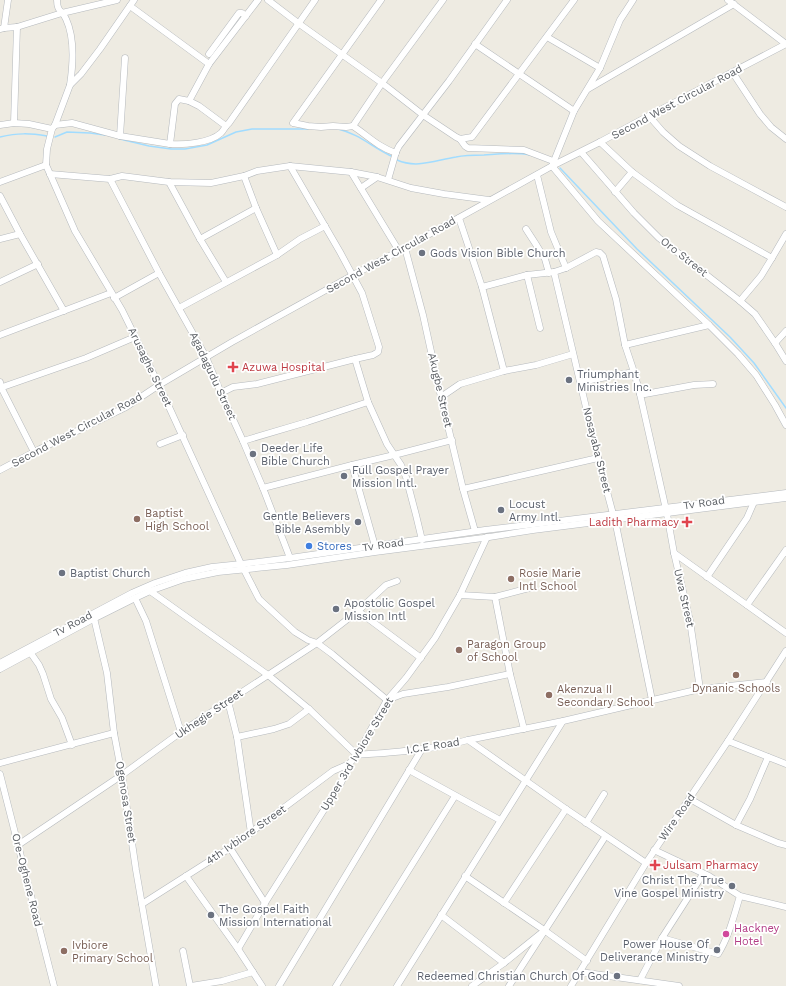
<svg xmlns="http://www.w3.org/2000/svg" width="786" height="986" viewBox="0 0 786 986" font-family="'Work Sans',sans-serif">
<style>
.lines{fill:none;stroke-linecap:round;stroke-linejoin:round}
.stream{stroke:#a1dcff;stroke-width:1.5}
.minor-casing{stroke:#b5b9bd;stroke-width:7}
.minor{stroke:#fff;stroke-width:6}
.worship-dot{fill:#6b7280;stroke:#fff;stroke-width:1.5}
.health-dot{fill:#e0444e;stroke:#fff;stroke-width:1.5}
.education-dot{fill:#8d6e63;stroke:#fff;stroke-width:1.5}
.shop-dot{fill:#3f7fe0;stroke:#fff;stroke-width:1.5}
.hotel-dot{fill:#d1479c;stroke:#fff;stroke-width:1.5}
.labels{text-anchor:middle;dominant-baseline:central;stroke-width:3.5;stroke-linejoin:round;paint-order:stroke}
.street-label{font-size:11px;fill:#5b5f64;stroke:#fff}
.worship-label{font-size:11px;fill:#5b616d;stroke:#fff;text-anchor:start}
.health-label{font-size:11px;fill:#be3a42;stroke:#fff;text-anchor:start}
.education-label{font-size:11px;fill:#785e54;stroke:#fff;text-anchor:start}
.shop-label{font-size:11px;fill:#366cbe;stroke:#fff;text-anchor:start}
.hotel-label{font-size:11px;fill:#b23c85;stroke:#fff;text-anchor:start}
</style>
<rect width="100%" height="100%" fill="#eeebe2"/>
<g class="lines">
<!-- stream -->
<g class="stream">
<path d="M338,129C359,134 372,147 391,156"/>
<path d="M0,137C18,133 29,133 47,136"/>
<path d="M55,137L67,132L90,133L105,135"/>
<path d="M120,139L149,146L171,149H185L207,145L236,132L252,129H308"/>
<path d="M397,160C417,169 436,160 456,157C465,155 474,155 484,155C499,154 515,152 530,155"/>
<path d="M560,168L637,249L730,337L754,363L786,408"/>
</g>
<!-- minor casing -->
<g class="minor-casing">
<g id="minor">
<path d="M57,0C57,12 62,10 66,19C75,38 73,65 70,85"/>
<path d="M134,0L100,49L81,74L70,85L55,125L52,129L47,149L46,165L50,174L75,231L122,310L159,385L241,564L259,599L295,632L308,640L317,643L332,654L387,700L403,694L448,687L510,674"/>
<path d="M268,0L298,23L382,83L423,115L456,137L460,139L472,137L574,0"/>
<path d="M381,0L293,123L308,126L321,127L333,126L346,127L353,126C368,136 378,147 396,153"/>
<path d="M633,0L620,20L600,68L574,111L552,166L598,221L709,325L738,354L756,375L775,405L786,425"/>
<path d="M728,0L786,44"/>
<path d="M130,6L209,64"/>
<path d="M4,28L8,0"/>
<path d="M0,29L4,28L17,27L62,13L117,0"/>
<path d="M547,37L600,68"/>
<path d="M475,44L574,111"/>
<path d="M209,54L239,13H242L246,16"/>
<path d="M733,73L760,114L771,127L786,139"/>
<path d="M588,89L734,4"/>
<path d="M649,116L663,132L679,146L710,166L786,207"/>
<path d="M14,123L17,27"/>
<path d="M0,125L14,123L29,124L52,129"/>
<path d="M55,125L72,123L120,136L170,144C184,145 210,143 221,133C224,130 225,126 229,123L315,0"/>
<path d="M226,126L199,106L189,101L209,64L258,0"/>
<path d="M353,126L382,83L443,0"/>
<path d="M120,136L125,58"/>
<path d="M460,139L465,146L468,148L524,150L553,161"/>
<path d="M600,142L632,172L677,205L772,258"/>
<path d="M170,144L175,104L179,99L189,101"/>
<path d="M581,152L634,213L659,238L740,301L755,314L775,343L786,361"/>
<path d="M351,172L399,251"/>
<path d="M50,174L110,179L122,176L169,182L211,183L244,176L257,171L290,166L351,172L377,177L411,188L444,194L489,200"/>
<path d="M537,175L551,232L566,268"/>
<path d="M244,176L256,208L277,255"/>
<path d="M110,179L159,273L206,357L221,393L243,441L263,488L290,558"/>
<path d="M388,180L396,152L399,146L449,81L507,0"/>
<path d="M0,182L46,165"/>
<path d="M169,182L200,239L226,282"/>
<path d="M361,188L377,177"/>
<path d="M615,192L632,172"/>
<path d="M0,196L20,234L64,311"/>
<path d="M459,218L482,287L504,371"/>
<path d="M526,229L537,246L545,259L549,273"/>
<path d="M0,239L20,234"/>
<path d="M200,239L256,208"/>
<path d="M405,248L423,315L441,397L463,489L475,531"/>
<path d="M554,272L566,268L596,252L600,253L603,256L616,299L625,345L634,372L640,394L667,514L674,553L690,621L700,689"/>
<path d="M527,275L540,328"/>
<path d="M0,282L38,264"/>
<path d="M482,287L527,275L554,272L598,458L613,514"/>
<path d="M114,298L159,273"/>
<path d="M740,301L761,276L772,258L786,234"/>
<path d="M179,308L277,255L300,239L325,226"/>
<path d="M0,335L111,293"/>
<path d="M775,343L786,331"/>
<path d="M625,345L709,325"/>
<path d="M355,359L368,402L387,444L401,465L406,477L416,515L422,540"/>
<path d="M0,382L1,387L34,452"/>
<path d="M580,382L634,372"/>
<path d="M0,388L86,358L135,337"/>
<path d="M221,393L233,387L257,384L355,359L373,355L378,352L379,347L362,293L340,252L290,166"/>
<path d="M640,394H645L694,385L713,384"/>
<path d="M441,397L460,384L467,382L504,371L536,365L573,354"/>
<path d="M243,441L307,422L368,402"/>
<path d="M160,444L183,435"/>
<path d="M352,465L375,546"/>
<path d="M0,470L34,452L126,407L159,385L232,342L353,275L399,251L552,166L600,142L641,120L786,44"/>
<path d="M263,488L352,465L394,455L452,440"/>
<path d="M463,489L598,458"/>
<path d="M615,520L652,700"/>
<path d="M674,553L786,633"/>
<path d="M707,577L747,518L754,502"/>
<path d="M150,591L268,675L309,709L357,755C395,752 432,750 468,740L563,721L700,689L767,682"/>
<path d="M460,595L495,597L533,587"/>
<path d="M495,597L510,674L524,729"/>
<path d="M135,598L146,621L181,732"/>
<path d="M747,605L786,550"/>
<path d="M358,611L421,658"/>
<path d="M94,618L107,673L114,733L122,775L136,870L156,986"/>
<path d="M30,652L39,665L43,674L51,699L62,718L72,745"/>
<path d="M0,663L132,593L155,583L185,573L212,567L241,564L290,558L485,530L786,493"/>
<path d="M0,669L93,619L135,598L150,591L184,579L218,572L287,565L375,552L483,538L533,530L786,498"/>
<path d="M228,701L237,737L251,833"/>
<path d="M237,737L274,729L289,724L309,709"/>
<path d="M468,740L566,809L646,863"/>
<path d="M728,741L786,764"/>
<path d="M0,763L114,733"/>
<path d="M409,770L500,820"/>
<path d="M0,774L54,986"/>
<path d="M690,799L736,825L778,843L786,845"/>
<path d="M586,823L604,794"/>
<path d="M736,825L750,799L768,757"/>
<path d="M18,845L122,775L181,732L317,643L358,611L386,585L397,581"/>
<path d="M230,848L265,903"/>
<path d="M654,850L709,876L740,896L786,907"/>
<path d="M186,876L238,949L262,986"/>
<path d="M465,876L544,930L587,961"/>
<path d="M504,903L566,809"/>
<path d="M142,904L230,848L333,771L349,764"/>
<path d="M441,915L504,963"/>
<path d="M662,938L718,954C729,937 734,915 740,896"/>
<path d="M238,949L265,903L341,783L349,764L357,755L387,700L406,678L435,638L460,595L487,537"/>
<path d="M183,951L190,986"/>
<path d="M580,972L679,986"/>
<path d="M640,980L662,938L703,874"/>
<path d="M191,986L222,981L253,972"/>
<path d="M279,986L422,749"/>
<path d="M336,986L455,796"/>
<path d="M397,986L563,721"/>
<path d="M472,986L504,963L540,934"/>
<path d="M509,986L605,837"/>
<path d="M571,986L646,863L728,741L786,651"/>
</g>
</g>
<!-- minor -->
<use href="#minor" class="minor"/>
</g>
<!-- markers -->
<g class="worship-dot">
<circle cx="422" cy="253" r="4"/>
<circle cx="569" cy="380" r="4"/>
<circle cx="253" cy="454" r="4"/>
<circle cx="344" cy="476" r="4"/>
<circle cx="501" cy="510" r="4"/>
<circle cx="358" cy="522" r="4"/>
<circle cx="62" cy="573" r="4"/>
<circle cx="336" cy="609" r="4"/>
<circle cx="732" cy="886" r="4"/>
<circle cx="211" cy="915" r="4"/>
<circle cx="717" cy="950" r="4"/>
<circle cx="617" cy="976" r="4"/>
</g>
<g class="health-dot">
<path d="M231 361h4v4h4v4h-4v4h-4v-4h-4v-4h4z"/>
<path d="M685 516h4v4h4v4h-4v4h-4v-4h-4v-4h4z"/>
<path d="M653 859h4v4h4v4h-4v4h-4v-4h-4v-4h4z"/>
</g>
<g class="education-dot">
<circle cx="137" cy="519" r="4"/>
<circle cx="511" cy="579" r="4"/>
<circle cx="459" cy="650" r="4"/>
<circle cx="736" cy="675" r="4"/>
<circle cx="549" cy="695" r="4"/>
<circle cx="64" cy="951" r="4"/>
</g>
<circle class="shop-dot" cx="309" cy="546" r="4"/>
<circle class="hotel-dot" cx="726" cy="934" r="4"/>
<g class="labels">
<!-- street labels -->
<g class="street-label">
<text transform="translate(677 102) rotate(-28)">Second West Circular Road</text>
<text transform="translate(391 255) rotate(-29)">Second West Circular Road</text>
<text transform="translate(684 257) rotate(38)">Oro Street</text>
<text transform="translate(150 367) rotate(64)">Arusaghe Street</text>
<text transform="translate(213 376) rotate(65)">Agadagudu Street</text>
<text transform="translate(440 390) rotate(77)">Akugbe Street</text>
<text transform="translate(77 430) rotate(-28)">Second West Circular Road</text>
<text transform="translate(597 450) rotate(76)">Nosayaba Street</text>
<text transform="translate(704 503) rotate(-8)">Tv Road</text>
<text transform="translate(383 545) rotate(-8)">Tv Road</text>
<text transform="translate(684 598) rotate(77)">Uwa Street</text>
<text transform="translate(73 624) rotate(-28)">Tv Road</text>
<text transform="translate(209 714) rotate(-34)">Ukhegie Street</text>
<text transform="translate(433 746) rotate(-9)">I.C.E Road</text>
<text transform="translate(357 754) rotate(-59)">Upper 3rd Ivbiore Street</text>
<text transform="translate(126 802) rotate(81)">Ogenosa Street</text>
<text transform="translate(677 817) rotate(-55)">Wire Road</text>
<text transform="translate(246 835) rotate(-35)">4th Ivbiore Street</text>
<text transform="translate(27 880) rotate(76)">Ore-Oghene Road</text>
</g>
<!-- worship labels -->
<g class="worship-label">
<text x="430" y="253">Gods Vision Bible Church</text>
<text x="577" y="374">Triumphant<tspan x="577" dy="13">Ministries Inc.</tspan></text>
<text x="261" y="448">Deeder Life<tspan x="261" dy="13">Bible Church</tspan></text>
<text x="352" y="470">Full Gospel Prayer<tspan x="352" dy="13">Mission Intl.</tspan></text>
<text x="509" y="504">Locust<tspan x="509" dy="13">Army Intl.</tspan></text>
<text x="350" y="516" text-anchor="end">Gentle Believers<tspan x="350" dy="13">Bible Asembly</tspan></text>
<text x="70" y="573">Baptist Church</text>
<text x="344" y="603">Apostolic Gospel<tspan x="344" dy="13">Mission Intl</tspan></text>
<text x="724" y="880" text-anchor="end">Christ The True<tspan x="724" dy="13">Vine Gospel Ministry</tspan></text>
<text x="219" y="909">The Gospel Faith<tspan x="219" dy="13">Mission International</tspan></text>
<text x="709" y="944" text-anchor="end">Power House Of<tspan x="709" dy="13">Deliverance Ministry</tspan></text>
<text x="609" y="976" text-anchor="end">Redeemed Christian Church Of God</text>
</g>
<!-- health labels -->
<g class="health-label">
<text x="242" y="367">Azuwa Hospital</text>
<text x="679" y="522" text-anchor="end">Ladith Pharmacy</text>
<text x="663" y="865">Julsam Pharmacy</text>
</g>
<!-- education labels -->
<g class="education-label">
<text x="145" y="513">Baptist<tspan x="145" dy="13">High School</tspan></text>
<text x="519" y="573">Rosie Marie<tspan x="519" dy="13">Intl School</tspan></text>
<text x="467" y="644">Paragon Group<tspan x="467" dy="13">of School</tspan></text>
<text x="736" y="688" text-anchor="middle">Dynanic Schools</text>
<text x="557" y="689">Akenzua II<tspan x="557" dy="13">Secondary School</tspan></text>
<text x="72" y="945">Ivbiore<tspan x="72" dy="13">Primary School</tspan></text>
</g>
<!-- shop labels -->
<g class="shop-label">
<text x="317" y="546">Stores</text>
</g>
<!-- hotel labels -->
<g class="hotel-label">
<text x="734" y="928">Hackney<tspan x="734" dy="13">Hotel</tspan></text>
</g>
</g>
</svg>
